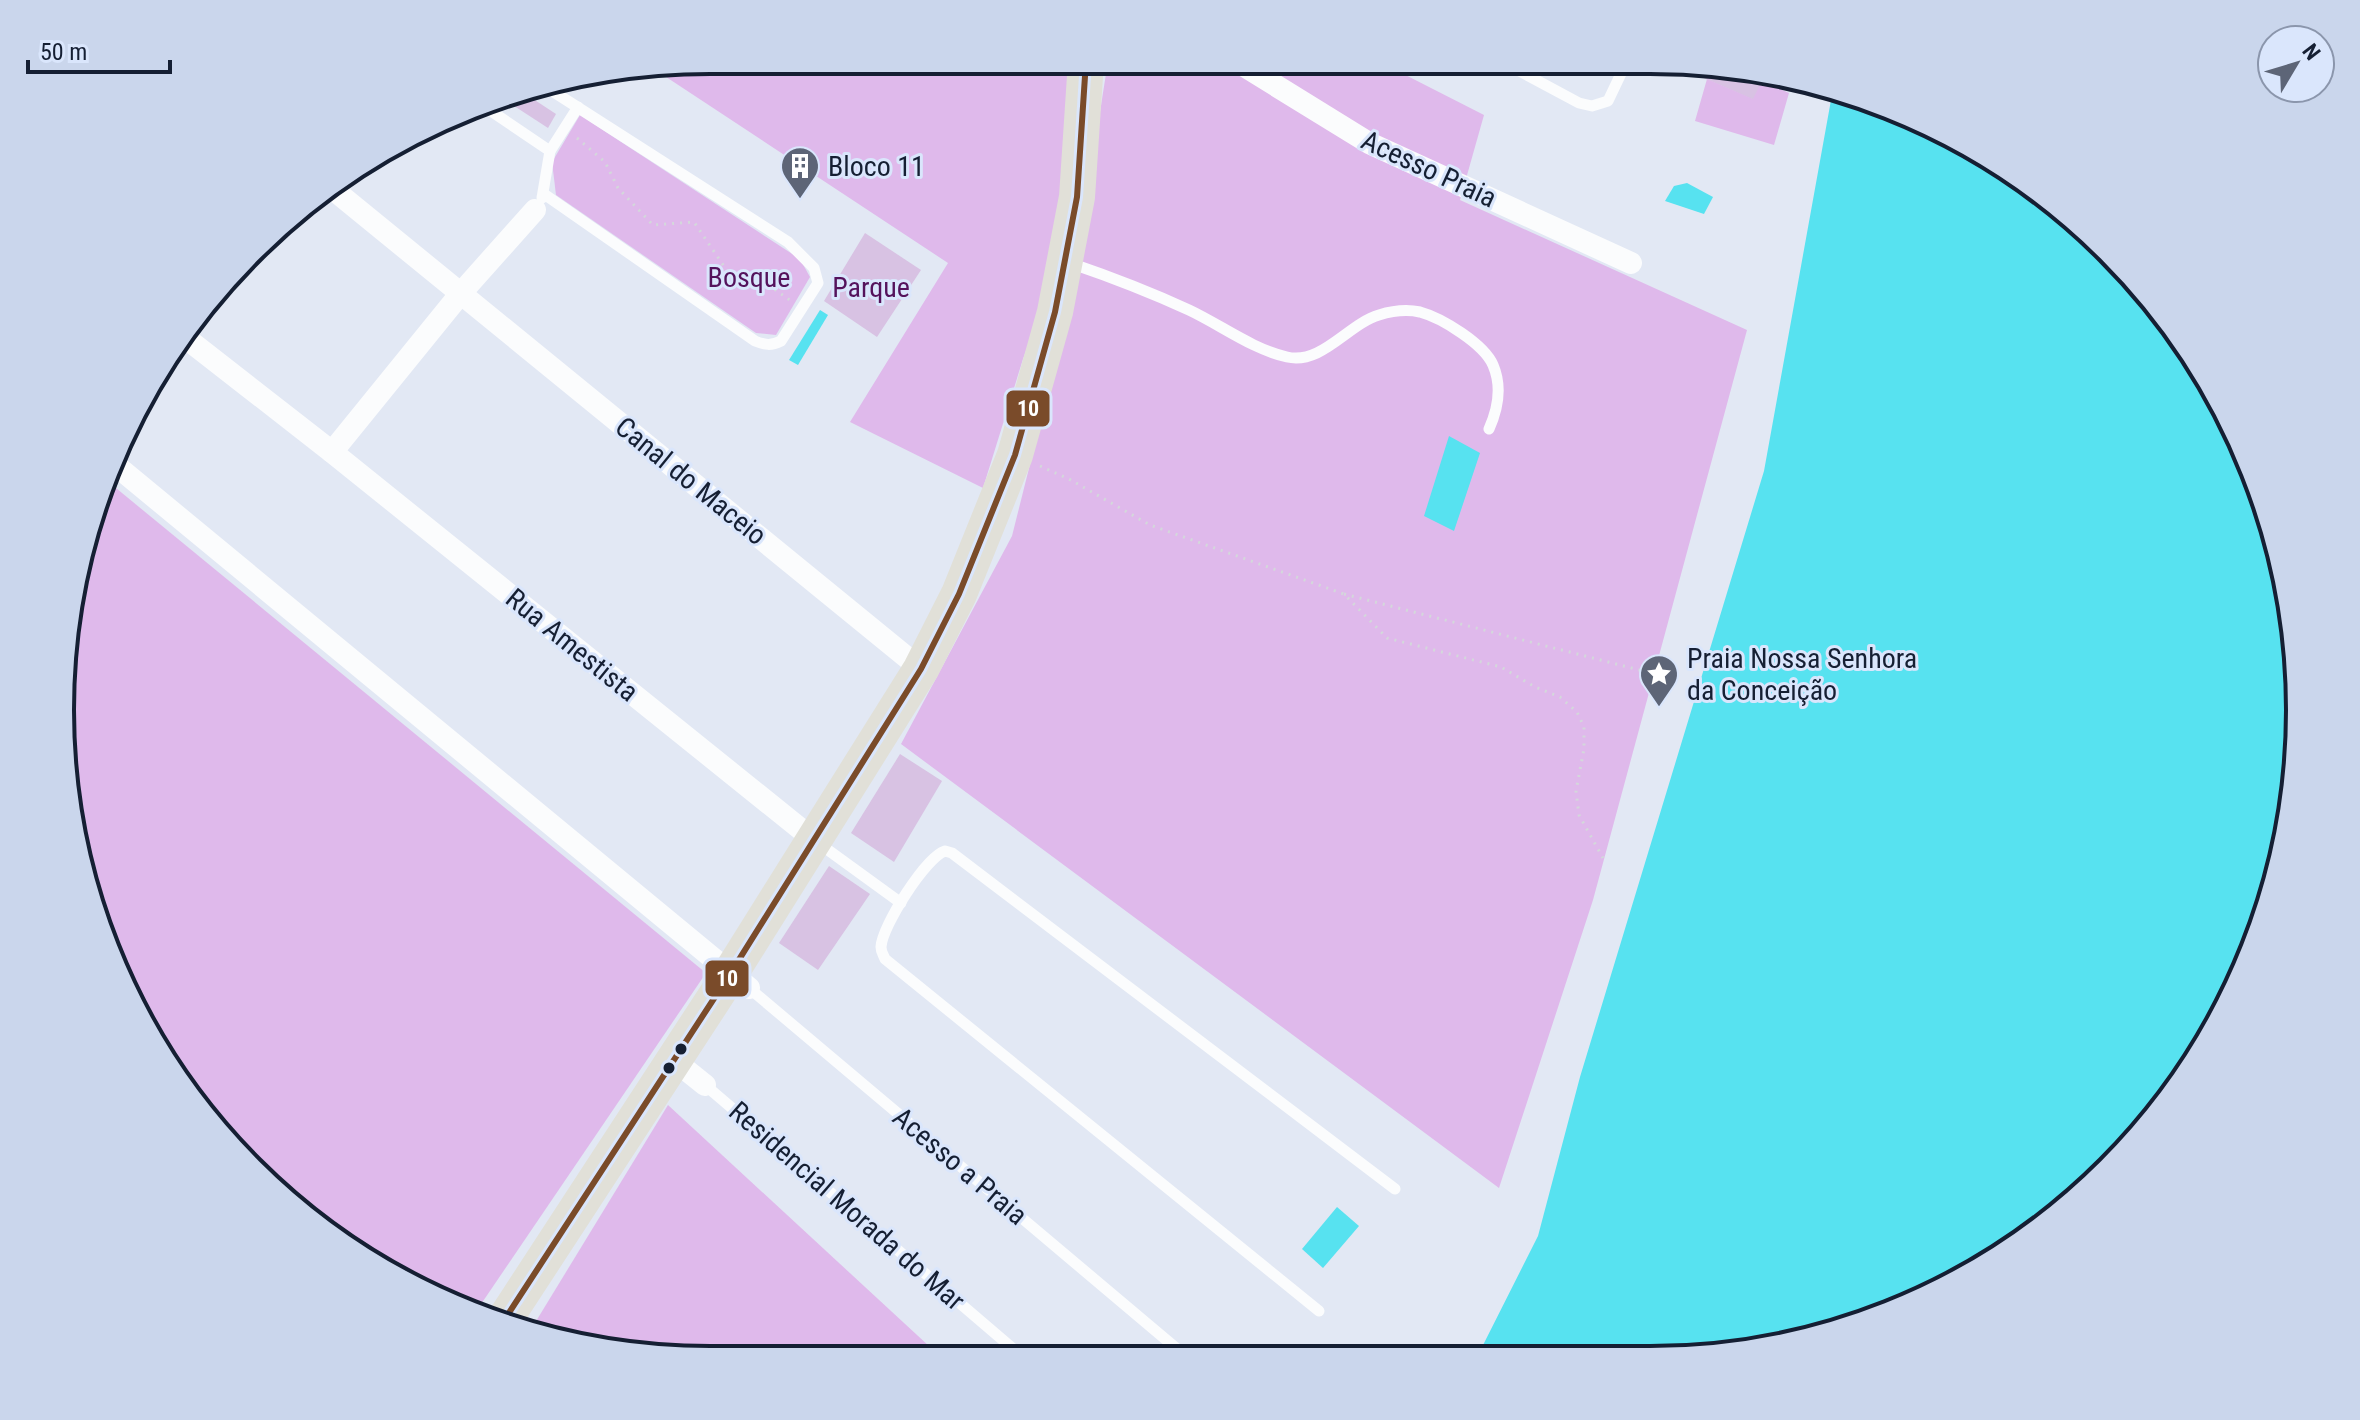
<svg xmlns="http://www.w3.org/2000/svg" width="2360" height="1420" viewBox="0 0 2360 1420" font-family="'Roboto Condensed',sans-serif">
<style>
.green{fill:#d8c2e3}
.forest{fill:#dfb9eb}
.water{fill:#57e2f0}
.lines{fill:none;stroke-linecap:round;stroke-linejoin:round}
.path{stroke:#d4d7db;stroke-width:3;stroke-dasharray:2 6;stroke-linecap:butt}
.lane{stroke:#fbfcfd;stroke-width:11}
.street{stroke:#fbfcfd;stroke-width:22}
.primary{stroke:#e1e0d8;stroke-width:36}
.bus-1-casing{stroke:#dae6fc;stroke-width:12}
.bus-1{stroke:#7a4b2a;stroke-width:6}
.bus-dot{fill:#151f33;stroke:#dae6fc;stroke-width:3}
.labels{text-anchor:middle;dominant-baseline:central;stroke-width:6;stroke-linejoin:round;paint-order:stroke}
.poi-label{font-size:28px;fill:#151f33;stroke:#dae6fc;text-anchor:start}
.street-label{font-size:28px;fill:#151f33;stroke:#dae6fc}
.park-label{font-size:28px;fill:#54125c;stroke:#dae6fc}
.rim{fill:none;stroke:#151f33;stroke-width:4}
.line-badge{stroke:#dae6fc;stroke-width:3}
.badge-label{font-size:22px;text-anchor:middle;font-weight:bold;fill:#fff}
</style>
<rect width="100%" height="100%" fill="#e2e8f4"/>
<!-- green -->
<g class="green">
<path d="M1665,61H1693L1765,76L1754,100Z"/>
<path d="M521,91L556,114L548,128L499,96Z"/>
<path d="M865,233L921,270L877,337L824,301Z"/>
<path d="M900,754L942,781L894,862L851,833Z"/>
<path d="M829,866L870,894L818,970L779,943Z"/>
</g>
<!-- forest -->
<g class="forest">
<path d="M710,60L1076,61L1071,230L1023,359L983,488L850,422L948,263L654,69Z"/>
<path d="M1108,61H1378L1484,115L1460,200L1747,330L1593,900L1499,1188L901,744L1012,536L1069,309Z"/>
<path d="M1707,79L1753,99L1762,81L1789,93L1774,145L1695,121Z"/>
<path d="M580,115L800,259L810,277L776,335L756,333L556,195L552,162Z"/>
<path d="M105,479L706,973L475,1313L349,1250L194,1105L94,919L60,710L94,502Z"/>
<path d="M668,1105L943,1359H667L530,1331Z"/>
</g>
<!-- water -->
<g class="water">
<path d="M1833,89L1859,95L2012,170L2110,251L2191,349L2251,462L2288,584L2300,710L2287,837L2250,959L2190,1071L2079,1198L1975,1273L1819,1338L1693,1359H1476L1538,1236L1580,1077L1764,471Z"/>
<path d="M1687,183L1713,197L1704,214L1665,201L1674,186Z"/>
<path d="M820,310L828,315L798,365L789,360Z"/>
<path d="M1449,436L1480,453L1454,531L1424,516Z"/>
<path d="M1337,1207L1359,1226L1323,1268L1302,1249Z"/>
</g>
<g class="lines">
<!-- path -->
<g class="path">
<path d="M577,138L605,162L618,188L653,225L694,222L732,278H759L791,301"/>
<path d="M1040,466L1069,479L1150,525L1344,594L1387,638L1501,667L1535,687L1560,697L1577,712L1584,727V749L1576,791L1579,815L1603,858"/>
<path d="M1344,594L1651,673"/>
</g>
<!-- lane -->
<g class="lane">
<path d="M1501,61L1579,103L1592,106L1608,101L1627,61"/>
<path d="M482,105L550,151"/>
<path d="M544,194L755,341C765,345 771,346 781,341L818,283L814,268L788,242L546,87"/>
<path d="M542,198L550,151L578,107"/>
<path d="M1070,263C1111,277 1150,292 1189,310C1221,325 1252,349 1287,357C1322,365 1348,324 1379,315C1392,311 1406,309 1420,312C1442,318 1484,344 1493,365C1502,386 1498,409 1489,429"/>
<path d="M817,842L901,903"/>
<path d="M749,988L1189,1359"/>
<path d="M705,1085L1025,1359"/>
<path d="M1319,1311L885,959C883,954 881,952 881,947C882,926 926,857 945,851L952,853L1395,1189"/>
</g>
<!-- street -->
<g class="street">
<path d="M1236,61L1369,143L1631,263"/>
<path d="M329,186L921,669"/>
<path d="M182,335L332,452L813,839"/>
<path d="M332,452L461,293L535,210"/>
<path d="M113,463L749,988"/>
<path d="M675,1061L705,1085"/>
</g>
<!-- primary -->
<path class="primary" d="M501,1325L730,974L921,669L959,594L1015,455L1055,312L1077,197L1086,61"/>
<!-- bus-1 casing -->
<g class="bus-1-casing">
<path id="bus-1" d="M501,1325L730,974L921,669L959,594L1015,455L1055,312L1077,197L1086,61"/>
</g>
<!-- bus-1 -->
<use href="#bus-1" class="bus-1"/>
</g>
<!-- icons -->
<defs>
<g id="building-pin" transform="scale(2)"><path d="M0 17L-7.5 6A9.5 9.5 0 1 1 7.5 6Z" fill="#5d6577" stroke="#dae6fc"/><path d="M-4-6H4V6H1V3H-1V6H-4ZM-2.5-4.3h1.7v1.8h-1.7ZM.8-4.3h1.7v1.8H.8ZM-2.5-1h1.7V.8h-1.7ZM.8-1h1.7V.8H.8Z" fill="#fff"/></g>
<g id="sight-pin" transform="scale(2)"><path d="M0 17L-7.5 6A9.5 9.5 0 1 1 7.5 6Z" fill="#5d6577" stroke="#dae6fc"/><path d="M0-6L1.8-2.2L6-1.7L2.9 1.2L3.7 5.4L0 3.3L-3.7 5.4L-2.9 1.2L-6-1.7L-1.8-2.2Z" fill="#fff"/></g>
</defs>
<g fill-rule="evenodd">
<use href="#building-pin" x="800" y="166"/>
<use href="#sight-pin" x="1659" y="674"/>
</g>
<!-- markers -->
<g class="bus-dot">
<circle cx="681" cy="1049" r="7"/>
<circle cx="669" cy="1068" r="7"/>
</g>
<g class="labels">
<!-- poi labels -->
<g class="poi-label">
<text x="828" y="166">Bloco 11</text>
<text x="1687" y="658">Praia Nossa Senhora<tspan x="1687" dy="32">da Conceição</tspan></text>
</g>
<!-- street labels -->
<g class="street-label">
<text transform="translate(1429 169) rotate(25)">Acesso Praia</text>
<text transform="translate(691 481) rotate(39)">Canal do Maceio</text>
<text transform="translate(572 645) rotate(39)">Rua Amestista</text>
<text transform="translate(960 1166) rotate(40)">Acesso a Praia</text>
<text transform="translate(847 1206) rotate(41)">Residencial Morada do Mar</text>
</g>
<!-- park labels -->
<g class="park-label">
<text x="749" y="277">Bosque</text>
<text x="871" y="287">Parque</text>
</g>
</g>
<!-- crop -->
<path d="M0 0H2360V1420H0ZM710 74H1650A636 636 0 0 1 2286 710V710A636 636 0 0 1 1650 1346H710A636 636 0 0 1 74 710V710A636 636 0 0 1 710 74Z" fill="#cad6ec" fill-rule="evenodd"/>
<path class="rim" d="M710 74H1650A636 636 0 0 1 2286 710V710A636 636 0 0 1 1650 1346H710A636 636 0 0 1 74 710V710A636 636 0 0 1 710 74Z"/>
<g class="line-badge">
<rect x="1005" y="389" width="46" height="39" rx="8" fill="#7a4b2a"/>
<rect x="704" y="959" width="46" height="39" rx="8" fill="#7a4b2a"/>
</g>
<g class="badge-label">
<text x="1028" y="416">10</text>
<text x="727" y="986">10</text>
</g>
<!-- north arrow -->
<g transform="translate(2296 64) rotate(52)"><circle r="38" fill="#dae6fc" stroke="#8b96ac" stroke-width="2"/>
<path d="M0-6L14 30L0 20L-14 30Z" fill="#5d6577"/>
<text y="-12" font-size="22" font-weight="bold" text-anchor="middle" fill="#151f33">N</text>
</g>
<!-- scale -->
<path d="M28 60v12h142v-12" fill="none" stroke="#151f33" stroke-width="4"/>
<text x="40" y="60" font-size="24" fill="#151f33" stroke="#dae6fc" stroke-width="6" paint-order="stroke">50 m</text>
</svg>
